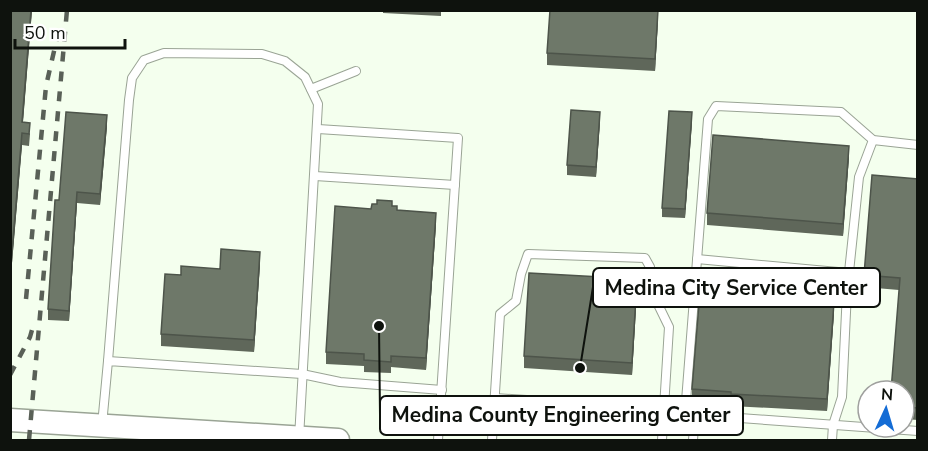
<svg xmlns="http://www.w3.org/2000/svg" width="928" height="451" viewBox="0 0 928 451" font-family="'Nunito Sans',sans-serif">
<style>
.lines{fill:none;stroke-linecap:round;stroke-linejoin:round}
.lane-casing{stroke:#9aa495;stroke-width:10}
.secondary-casing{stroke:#9aa495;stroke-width:25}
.lane{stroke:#fff;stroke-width:8}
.secondary{stroke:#fff;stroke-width:22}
.rail{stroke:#596057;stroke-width:4.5;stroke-dasharray:10 10;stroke-linecap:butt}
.wall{fill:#5f675a}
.shaded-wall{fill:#4d544a}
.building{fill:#6e7869;stroke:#4d544a;stroke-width:1.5}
.leader{fill:none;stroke:#0e120d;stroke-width:2}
.callout-dot{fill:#0e120d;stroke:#fff;stroke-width:2}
.callout{fill:#fff;stroke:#0e120d;stroke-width:2}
.callout-label{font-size:21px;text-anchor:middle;font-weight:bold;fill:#0e120d}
</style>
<rect width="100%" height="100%" fill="#f4ffee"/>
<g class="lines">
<!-- lane casing -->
<g class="lane-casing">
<g id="lane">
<path d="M311,89L356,71"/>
<path d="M318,129L458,138L438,440"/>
<path d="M918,145L873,140L841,112L716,106L708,119L685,414L918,431"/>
<path d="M315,176L455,185"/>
<path d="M697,259L849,273"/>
<path d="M108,361L129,100L132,78L144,60L164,53L262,54L285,61L305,77L318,104L299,438"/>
<path d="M495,398L664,409"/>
<path d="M102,425L108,361L302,374L340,382L442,390"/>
<path d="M492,440L500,314L516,301L521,274L528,254L645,258L650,267L651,290L669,327L662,440"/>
<path d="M693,440L695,414"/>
<path d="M832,440L833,425L842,397L847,291L859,177L873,140"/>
</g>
</g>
<!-- secondary casing -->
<g class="secondary-casing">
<path id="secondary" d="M10,420L338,440"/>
</g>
<!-- lane -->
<use href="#lane" class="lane"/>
<!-- secondary -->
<use href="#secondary" class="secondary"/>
<!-- rail -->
<g class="rail">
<path d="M26,299L46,86L58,34"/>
<path d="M10,375L30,337L34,323"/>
<path d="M29,440L67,10"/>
</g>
</g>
<!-- wall -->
<g class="wall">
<path d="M10,10H32L23,122L30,134L29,146L22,145L12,263H10Z"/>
<path d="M383,10H441V16L383,13Z"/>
<path d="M658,20L655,71L547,65V53Z"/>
<path d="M600,121L596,177L567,175V165Z"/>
<path d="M692,121L685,218L662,217V208Z"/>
<path d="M107,126L100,205L77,203L69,321L48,320V309L59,200Z"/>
<path d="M849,157L843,236L707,225V213Z"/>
<path d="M918,179V420L904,419V391L899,290L864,287V275Z"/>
<path d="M392,206L397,210L436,224L426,370L391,367V373L364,372V366L326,364V352L371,209Z"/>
<path d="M260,264L254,352L161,346V334L181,275Z"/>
<path d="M637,291L632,375L524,368V356Z"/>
<path d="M834,313L827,411L731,406V404L692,401V389Z"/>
</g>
<!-- shaded-wall -->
<g class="shaded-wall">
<path d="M31,10H32L22,133V122Z"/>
<path d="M658,10V20L655,71V59Z"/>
<path d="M600,112V121L596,177V167Z"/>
<path d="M692,112V121L685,218V209Z"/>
<path d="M107,115V126L100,205V194Z"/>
<path d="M22,133V145L12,263V251Z"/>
<path d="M849,146V157L843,236V224Z"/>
<path d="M77,192V203L69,321V311Z"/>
<path d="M436,213V224L426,370V358Z"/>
<path d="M260,252V264L254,352V340Z"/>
<path d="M637,279V291L632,375V363Z"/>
<path d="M834,302V313L827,411V399Z"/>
</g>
<!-- building -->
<g class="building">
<path d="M10,10H31L22,122L30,123L29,134L22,133L12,251H10Z"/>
<path d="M550,10H658L655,59L547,53Z"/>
<path d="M571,110L600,112L596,167L567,165Z"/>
<path d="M669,111L692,112L685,209L662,208Z"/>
<path d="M66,112L107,115L100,194L77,192L69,311L48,309L55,200H59Z"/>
<path d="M713,135L849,146L843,224L707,213Z"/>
<path d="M872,175L918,179V408L904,407V391H891L900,278L864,275Z"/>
<path d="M377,200L392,201V206H397V210L436,213L426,358L391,356V362L364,360V354L326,352L335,206L371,209L372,204H377Z"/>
<path d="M221,249L260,252L254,340L161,334L165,274L181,275V266L220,269Z"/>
<path d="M529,273L637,279L632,363L524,356Z"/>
<path d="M700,292L834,302L827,399L731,394V392L692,389Z"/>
</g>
<!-- callouts -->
<path class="leader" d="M580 368L593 287M379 326L380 415"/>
<g class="callout-dot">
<circle cx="580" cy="368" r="6"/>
<circle cx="379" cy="326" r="6"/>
</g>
<g class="callout">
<rect x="593" y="268" width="287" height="39" rx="6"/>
<rect x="380" y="396" width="363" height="39" rx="6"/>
</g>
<g class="callout-label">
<text x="736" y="295">Medina City Service Center</text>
<text x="561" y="422">Medina County Engineering Center</text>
</g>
<!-- border -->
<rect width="928" height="451" fill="none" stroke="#0e120d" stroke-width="24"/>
<!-- north arrow -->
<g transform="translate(886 409) rotate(4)"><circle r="28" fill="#ffffff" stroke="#9fa09e" stroke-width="1.5"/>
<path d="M0-4.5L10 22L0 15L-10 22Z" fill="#146cd5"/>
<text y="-9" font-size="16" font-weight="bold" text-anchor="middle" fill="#0e120d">N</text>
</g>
<!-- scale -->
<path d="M15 39v9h110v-9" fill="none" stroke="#0e120d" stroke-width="3"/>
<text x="24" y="39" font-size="18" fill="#0e120d" stroke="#ffffff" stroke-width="4.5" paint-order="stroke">50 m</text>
</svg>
